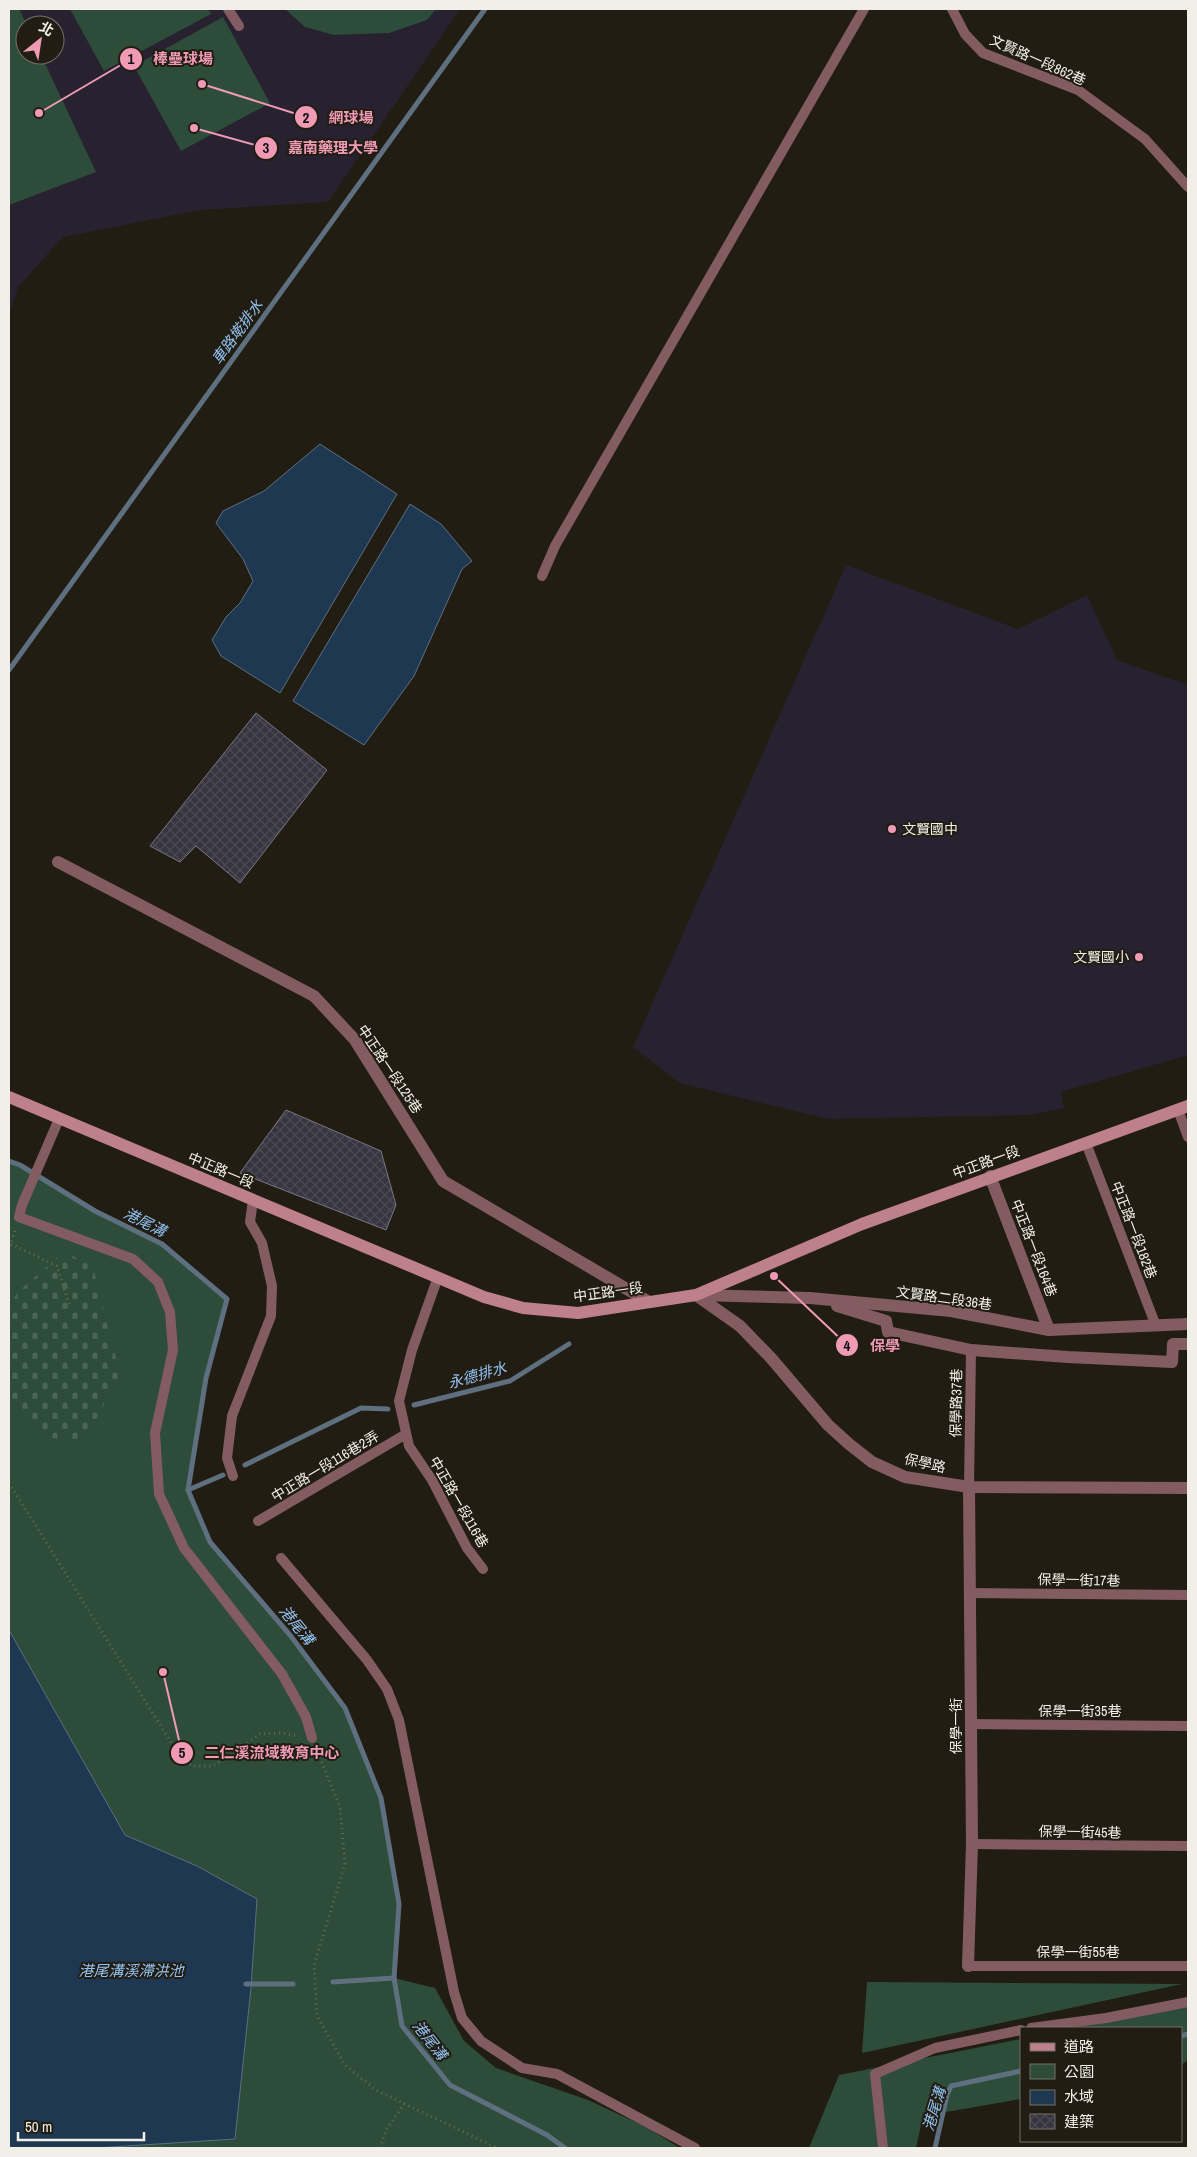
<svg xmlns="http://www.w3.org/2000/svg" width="1197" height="2157" viewBox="0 0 1197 2157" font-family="'Archivo Narrow','Noto Sans TC',sans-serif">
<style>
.education{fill:#282130;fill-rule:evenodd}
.green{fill:#2d4c39}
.cemetery{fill:url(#cemetery-stones)}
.water{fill:#1f3852;stroke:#5e6f7f}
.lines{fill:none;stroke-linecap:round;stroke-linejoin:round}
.stream{stroke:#5e6f7f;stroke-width:5}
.building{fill:url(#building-cross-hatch);stroke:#787683}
.path{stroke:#6a675d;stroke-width:3;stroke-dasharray:1 4;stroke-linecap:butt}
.lane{stroke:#835c62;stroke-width:10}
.street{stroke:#835c62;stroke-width:12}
.secondary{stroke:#be808a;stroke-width:12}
.poi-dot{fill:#f09ab6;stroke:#211d13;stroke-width:2}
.labels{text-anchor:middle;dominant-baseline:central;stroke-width:4;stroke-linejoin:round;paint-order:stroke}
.street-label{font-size:14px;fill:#f1efe7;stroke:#211d13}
.poi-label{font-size:14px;fill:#f1efe7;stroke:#211d13;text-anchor:start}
.water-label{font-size:15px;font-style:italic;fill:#93c3f3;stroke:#211d13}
.leader{fill:none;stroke:#f09ab6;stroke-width:2}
.callout-dot{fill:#f09ab6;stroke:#211d13;stroke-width:2}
.mark-label{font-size:15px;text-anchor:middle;font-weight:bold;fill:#111}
.callout-label{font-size:15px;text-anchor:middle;font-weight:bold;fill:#f09ab6;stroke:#211d13;stroke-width:4;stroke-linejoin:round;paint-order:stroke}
</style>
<defs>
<pattern id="cemetery-stones" width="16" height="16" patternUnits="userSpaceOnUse" patternTransform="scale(1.25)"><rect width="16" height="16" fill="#2d4c39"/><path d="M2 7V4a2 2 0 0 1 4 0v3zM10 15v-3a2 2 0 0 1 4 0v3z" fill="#4c6656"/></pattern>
<pattern id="building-cross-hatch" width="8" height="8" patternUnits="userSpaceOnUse" patternTransform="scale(1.25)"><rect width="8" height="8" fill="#373540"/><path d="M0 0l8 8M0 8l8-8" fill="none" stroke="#4b4952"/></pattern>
</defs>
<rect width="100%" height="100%" fill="#211d13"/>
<!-- education -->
<g class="education">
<path d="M9,9H460L328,202L199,210L63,237L18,287L9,315ZM25,25H55V55H25Z"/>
<path d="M846,565L1018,629L1087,595L1117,660L1188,685V1055L1061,1092L1064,1108L1031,1115L828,1119L680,1083L633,1047Z"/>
</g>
<!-- green -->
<g class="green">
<path d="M9,9H19L27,25H25V55H41L96,172L9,205Z"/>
<path d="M70,9H208L211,14L104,71Z"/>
<path d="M285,9H436L427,20L389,33L334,35L305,27Z"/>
<path d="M223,17L270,103L181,151L134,66Z"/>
<path d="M9,1161L20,1165L95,1211L162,1244L227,1299L206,1378L188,1490L210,1542L290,1635L345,1708L381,1798L399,1904L394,1978L435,1988L464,2041L496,2068L588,2100L646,2127L680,2148H9Z"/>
<path d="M867,1982L1182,1984L862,2053Z"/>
<path d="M1188,2005V2060L1181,2065V2028H1074Z"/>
<path d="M1021,2039V2099L923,2116L916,2148H809L839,2075Z"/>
</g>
<!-- cemetery -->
<path class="cemetery" d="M64,1251L93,1267L120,1374L83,1444L48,1437L9,1395V1308L17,1293Z"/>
<!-- water -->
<g class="water">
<path d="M320,444L397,494L280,693L221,656L212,640L226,617L240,603L253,581L243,559L216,523L223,511L264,491Z"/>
<path d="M410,504L441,524L472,561L462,569L414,676L364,745L293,701Z"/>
<path d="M9,1630L125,1835L197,1866L257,1899L251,1988L235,2139L96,2148H9Z"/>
</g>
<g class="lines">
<!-- stream -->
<g class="stream">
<path d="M9,670L485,9"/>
<path d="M9,1161L20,1165L95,1211L162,1244L227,1299L206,1378L188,1490L210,1542L290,1635L345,1708L381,1798L399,1904L394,1978L402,2026L450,2085L547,2135L565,2148"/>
<path d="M414,1405L510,1381L569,1344"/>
<path d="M245,1465L361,1408L388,1409"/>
<path d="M188,1490L223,1475"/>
<path d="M333,1982L394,1978"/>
<path d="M246,1984H293"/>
<path d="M1181,2036L1188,2034"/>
<path d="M935,2148L947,2095L951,2086L1021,2071"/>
</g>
</g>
<!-- building -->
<g class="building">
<path d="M256,713L327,770L240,883L196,846L180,862L150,846Z"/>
<path d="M286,1110L381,1151L396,1205L386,1230L240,1173Z"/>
</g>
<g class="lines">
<!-- path -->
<g class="path">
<path d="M11,1244L57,1266L70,1307"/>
<path d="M9,1251L15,1230"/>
<path d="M9,1483L177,1752L192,1766H212L230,1757L259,1734L282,1733L299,1736"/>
<path d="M316,1748L340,1807L345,1864L314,1965L317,2016L345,2065L376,2090L497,2148"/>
<path d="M380,2148L386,2130L404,2104"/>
</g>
<!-- lane -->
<g class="lane">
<path d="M228,9L239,26"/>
<path d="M952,9L965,34L983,53L1078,90L1145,139L1188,187"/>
<path d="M542,576L555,546L864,9"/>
<path d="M1178,1110L1188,1137"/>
<path d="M59,1119L22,1205L19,1217L133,1259L158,1282L170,1312L173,1350L155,1433L159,1494L184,1548L282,1674L306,1717L312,1738"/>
<path d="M1086,1143L1156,1326"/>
<path d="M438,1277L412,1350L399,1401L409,1446L432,1480L467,1548L483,1569"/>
<path d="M233,1476L227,1458L232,1416L271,1316L272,1286L262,1243L250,1222L253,1200"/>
<path d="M969,1487L971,1350"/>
<path d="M258,1521L406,1434"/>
<path d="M281,1558L367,1660L387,1689L399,1720L454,1992L462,2018L481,2041L522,2068L557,2074L695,2148"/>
<path d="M970,1593L1188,1595"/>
<path d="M971,1724L1188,1726"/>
<path d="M972,1844L1188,1846"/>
<path d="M968,1966H1188"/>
<path d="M1031,2028L1106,2018L1188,2002"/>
<path d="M883,2148L875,2074L935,2048L1021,2030"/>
</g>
<!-- street -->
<g class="street">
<path d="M58,862L314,996L355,1040L443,1181L649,1302"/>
<path d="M990,1176L1049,1330"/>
<path d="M696,1295L740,1326L771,1358L828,1425L849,1444L872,1462L905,1477L969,1487L1188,1488"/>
<path d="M696,1295L810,1298L951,1311L1049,1330L1188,1324"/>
<path d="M837,1306L886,1321L888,1332L971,1350L1068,1357L1172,1362L1173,1344H1188"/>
<path d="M968,1966L972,1844L969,1487"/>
</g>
<!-- secondary -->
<path class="secondary" d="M9,1097L484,1297L523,1308L578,1313L696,1295L862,1224L1188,1106"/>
</g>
<!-- markers -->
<g class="poi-dot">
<circle cx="892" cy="829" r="5"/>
<circle cx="1139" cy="957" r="5"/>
</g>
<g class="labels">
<!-- street labels -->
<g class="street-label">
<text transform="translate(1038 60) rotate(24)">文賢路一段862巷</text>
<text transform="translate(390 1069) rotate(56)">中正路一段125巷</text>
<text transform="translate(986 1162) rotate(-20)">中正路一段</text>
<text transform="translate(221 1170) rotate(23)">中正路一段</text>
<text transform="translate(1134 1230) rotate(69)">中正路一段182巷</text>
<text transform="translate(1034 1248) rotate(69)">中正路一段164巷</text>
<text transform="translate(608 1292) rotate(-8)">中正路一段</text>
<text transform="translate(944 1298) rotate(8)">文賢路二段36巷</text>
<text transform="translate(956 1403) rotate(-89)">保學路37巷</text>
<text transform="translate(925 1463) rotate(13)">保學路</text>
<text transform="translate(325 1466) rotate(-31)">中正路一段116巷2弄</text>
<text transform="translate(459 1502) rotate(60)">中正路一段116巷</text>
<text transform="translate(1079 1580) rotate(1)">保學一街17巷</text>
<text x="1080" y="1711">保學一街35巷</text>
<text transform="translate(956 1726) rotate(-90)">保學一街</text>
<text transform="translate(1080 1832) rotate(1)">保學一街45巷</text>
<text x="1078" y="1952">保學一街55巷</text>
</g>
<!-- poi labels -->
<g class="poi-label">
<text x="902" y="829">文賢國中</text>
<text x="1129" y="957" text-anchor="end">文賢國小</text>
</g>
<!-- water labels -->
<g class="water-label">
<text transform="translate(237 332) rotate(-54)">車路墘排水</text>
<text transform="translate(145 1222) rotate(27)">港尾溝</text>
<text transform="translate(477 1375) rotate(-16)">永德排水</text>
<text transform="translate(297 1625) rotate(51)">港尾溝</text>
<text x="131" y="1970">港尾溝溪滯洪池</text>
<text transform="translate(430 2040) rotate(52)">港尾溝</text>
<text transform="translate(934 2109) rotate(-73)">港尾溝</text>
</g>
</g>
<!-- callouts -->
<path class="leader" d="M39 113L131 59M202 84L306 117M194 128L266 148M774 1276L847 1345M163 1672L182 1753"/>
<g class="callout-dot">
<circle cx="39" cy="113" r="5"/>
<circle cx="202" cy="84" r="5"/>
<circle cx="194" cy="128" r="5"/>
<circle cx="774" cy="1276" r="5"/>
<circle cx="163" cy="1672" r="5"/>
<circle cx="131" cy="59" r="12"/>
<circle cx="306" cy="117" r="12"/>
<circle cx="266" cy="148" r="12"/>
<circle cx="847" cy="1345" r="12"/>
<circle cx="182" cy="1753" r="12"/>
</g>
<g class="mark-label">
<text x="131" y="64">1</text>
<text x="306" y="123">2</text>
<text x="266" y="153">3</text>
<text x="847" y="1351">4</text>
<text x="182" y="1758">5</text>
</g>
<g class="callout-label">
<text x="183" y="64">棒壘球場</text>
<text x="351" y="123">網球場</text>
<text x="333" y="153">嘉南藥理大學</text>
<text x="885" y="1351">保學</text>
<text x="272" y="1758">二仁溪流域教育中心</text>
</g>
<!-- border -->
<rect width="1197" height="2157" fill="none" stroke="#f1efe7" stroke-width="20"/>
<!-- legend -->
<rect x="1020" y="2027" width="162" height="115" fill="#211d13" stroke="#747168"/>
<rect x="1030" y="2043" width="25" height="8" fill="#be808a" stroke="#747168"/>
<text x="1064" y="2052" font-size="15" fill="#f1efe7">道路</text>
<rect x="1030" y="2064" width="25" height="15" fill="#2d4c39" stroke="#747168"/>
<text x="1064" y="2077" font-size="15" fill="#f1efe7">公園</text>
<rect x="1030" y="2090" width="25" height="15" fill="#1f3852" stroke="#747168"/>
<text x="1064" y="2102" font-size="15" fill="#f1efe7">水域</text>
<rect x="1030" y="2114" width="25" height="15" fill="url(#building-cross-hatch)" stroke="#747168"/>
<text x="1064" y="2127" font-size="15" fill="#f1efe7">建築</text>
<!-- north arrow -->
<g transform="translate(40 40) rotate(30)"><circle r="24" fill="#211d13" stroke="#747168"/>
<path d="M0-4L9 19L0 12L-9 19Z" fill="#f09ab6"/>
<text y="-8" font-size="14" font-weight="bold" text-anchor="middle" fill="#f1efe7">北</text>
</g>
<!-- scale -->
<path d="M18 2132v8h126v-8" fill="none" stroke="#f1efe7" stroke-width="2.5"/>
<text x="25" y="2132" font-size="15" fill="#f1efe7" stroke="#211d13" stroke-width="4" paint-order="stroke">50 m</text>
</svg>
